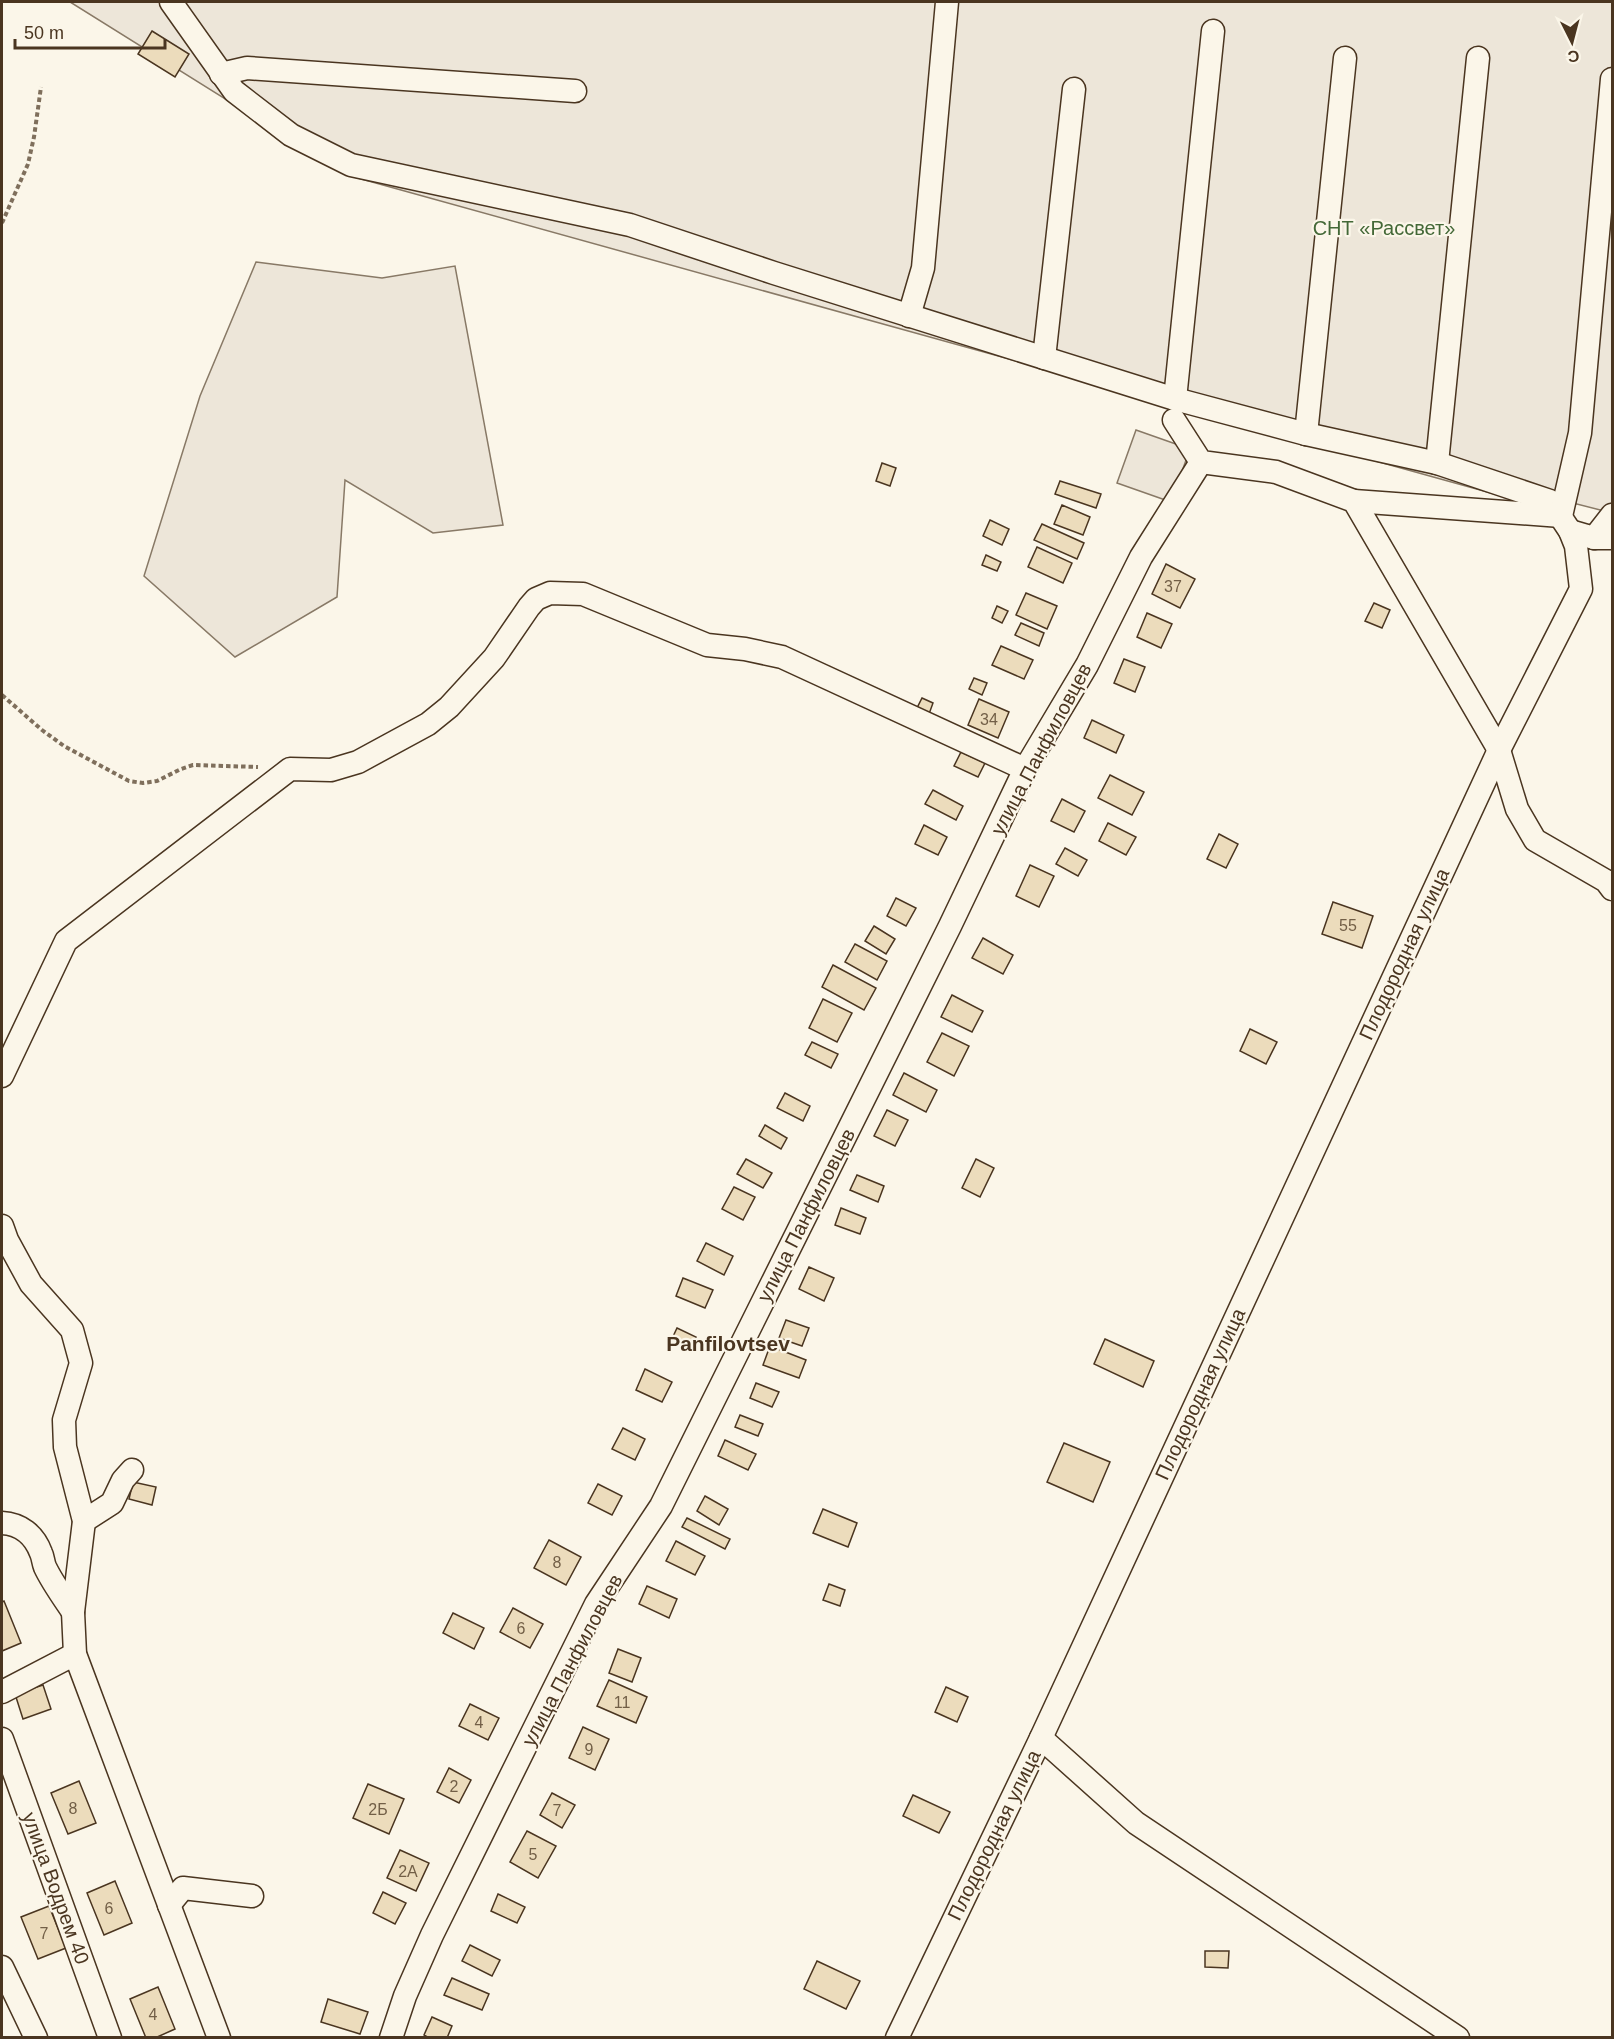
<svg xmlns="http://www.w3.org/2000/svg" width="1614" height="2039" viewBox="0 0 1614 2039" font-family="Arial,sans-serif">
<style>
.green{fill:#ede6d9;stroke:#887966;stroke-width:1.5}
.building{fill:#ecdcbc;stroke:#4a3520;stroke-width:1.5}
.lines{fill:none;stroke-linecap:round;stroke-linejoin:round}
.minor-casing{stroke:#4a3520;stroke-width:25}
.path{stroke:#7f6f5c;stroke-width:4;stroke-dasharray:4.5 3;stroke-linecap:butt}
.minor{stroke:#fbf6e9;stroke-width:22}
.labels{text-anchor:middle;dominant-baseline:central;stroke-width:4.5;stroke-linejoin:round;paint-order:stroke}
.number-label{font-size:16px;fill:#725f47}
.park-label{font-size:20px;fill:#436837;stroke:#fbf6e9}
.street-label{font-size:20px;fill:#4a3520;stroke:#fbf6e9}
.neighbourhood-label{font-size:21px;font-weight:bold;fill:#4a3520;stroke:#fbf6e9}
</style>
<rect width="100%" height="100%" fill="#fbf6e9"/>
<!-- green -->
<g class="green">
<path d="M70,2H1612V513L1573,503L1552,510L347,175Z"/>
<path d="M256,262L382,278L455,266L503,525L433,533L345,480L337,597L235,657L144,576L200,396Z"/>
<path d="M1136,430L1190,449L1171,502L1117,483Z"/>
</g>
<!-- building -->
<g class="building">
<path d="M152,31L189,54L175,77L138,54Z"/>
<path d="M882,463L896,468L890,486L876,481Z"/>
<path d="M1060,481L1101,494L1096,508L1055,494Z"/>
<path d="M1062,505L1090,517L1083,535L1054,524Z"/>
<path d="M990,520L1009,529L1002,545L983,536Z"/>
<path d="M1042,524L1084,543L1077,559L1034,540Z"/>
<path d="M1037,547L1072,563L1063,583L1028,567Z"/>
<path d="M986,555L1001,562L997,571L982,565Z"/>
<path d="M1166,564L1195,579L1180,608L1152,594Z"/>
<path d="M1026,593L1057,606L1047,629L1016,615Z"/>
<path d="M1374,603L1390,610L1382,628L1365,621Z"/>
<path d="M997,606L1008,611L1002,623L992,618Z"/>
<path d="M1147,613L1172,624L1161,648L1137,637Z"/>
<path d="M1021,623L1044,633L1039,646L1015,635Z"/>
<path d="M1001,646L1033,660L1024,679L992,665Z"/>
<path d="M1124,659L1145,667L1135,692L1114,683Z"/>
<path d="M974,678L987,683L982,695L969,689Z"/>
<path d="M922,698L933,703L929,714L917,708Z"/>
<path d="M979,699L1009,712L998,738L968,725Z"/>
<path d="M1092,720L1124,735L1116,753L1084,738Z"/>
<path d="M961,752L985,763L978,777L954,766Z"/>
<path d="M1110,775L1144,792L1132,815L1098,798Z"/>
<path d="M933,790L963,806L956,820L925,804Z"/>
<path d="M1062,799L1085,811L1074,832L1051,821Z"/>
<path d="M1108,823L1136,837L1126,855L1099,841Z"/>
<path d="M924,825L947,837L938,855L915,844Z"/>
<path d="M1219,834L1238,844L1226,868L1207,859Z"/>
<path d="M1065,848L1087,860L1078,876L1056,864Z"/>
<path d="M1030,865L1054,876L1039,907L1016,896Z"/>
<path d="M896,898L916,908L906,926L887,916Z"/>
<path d="M1333,902L1373,916L1362,948L1322,934Z"/>
<path d="M874,926L895,939L886,954L865,941Z"/>
<path d="M983,938L1013,955L1003,974L972,958Z"/>
<path d="M855,944L887,961L877,980L845,962Z"/>
<path d="M833,965L876,988L864,1010L822,987Z"/>
<path d="M952,995L983,1011L972,1032L941,1017Z"/>
<path d="M823,999L852,1013L837,1042L809,1028Z"/>
<path d="M1250,1029L1277,1042L1266,1064L1240,1051Z"/>
<path d="M942,1033L969,1046L954,1076L927,1062Z"/>
<path d="M812,1042L838,1054L831,1068L805,1055Z"/>
<path d="M904,1073L937,1090L926,1112L893,1095Z"/>
<path d="M785,1093L810,1106L803,1121L777,1108Z"/>
<path d="M887,1110L908,1120L895,1146L874,1136Z"/>
<path d="M765,1125L787,1138L781,1149L759,1136Z"/>
<path d="M746,1159L772,1173L763,1188L737,1174Z"/>
<path d="M976,1159L994,1168L980,1197L962,1188Z"/>
<path d="M857,1175L884,1186L878,1202L850,1190Z"/>
<path d="M734,1187L755,1197L743,1220L722,1209Z"/>
<path d="M841,1208L866,1218L860,1234L835,1225Z"/>
<path d="M706,1243L733,1256L724,1275L697,1261Z"/>
<path d="M809,1267L834,1278L824,1301L799,1289Z"/>
<path d="M683,1278L713,1290L705,1308L676,1296Z"/>
<path d="M786,1320L809,1328L802,1346L779,1338Z"/>
<path d="M677,1328L696,1337L690,1350L671,1341Z"/>
<path d="M1105,1339L1154,1361L1143,1387L1094,1364Z"/>
<path d="M770,1346L806,1360L799,1378L763,1365Z"/>
<path d="M645,1369L672,1382L662,1402L636,1390Z"/>
<path d="M756,1383L779,1392L772,1407L750,1398Z"/>
<path d="M740,1415L763,1424L758,1436L735,1427Z"/>
<path d="M623,1428L645,1439L635,1460L612,1449Z"/>
<path d="M725,1440L756,1454L748,1470L718,1456Z"/>
<path d="M1064,1443L1110,1462L1093,1502L1047,1482Z"/>
<path d="M133,1482L156,1487L152,1505L129,1499Z"/>
<path d="M598,1484L622,1496L612,1515L588,1503Z"/>
<path d="M705,1496L728,1509L719,1525L697,1511Z"/>
<path d="M823,1509L857,1523L848,1547L813,1533Z"/>
<path d="M687,1518L730,1539L725,1549L682,1527Z"/>
<path d="M549,1540L581,1557L566,1585L534,1568Z"/>
<path d="M676,1541L705,1556L695,1575L666,1561Z"/>
<path d="M829,1584L845,1590L840,1606L823,1600Z"/>
<path d="M647,1586L677,1599L669,1618L639,1604Z"/>
<path d="M4,1601L21,1643L2,1651V1602Z"/>
<path d="M513,1608L543,1624L530,1648L500,1632Z"/>
<path d="M453,1613L484,1628L474,1649L443,1633Z"/>
<path d="M618,1649L641,1658L632,1682L609,1673Z"/>
<path d="M609,1680L647,1697L636,1723L597,1706Z"/>
<path d="M43,1685L51,1709L23,1719L15,1694Z"/>
<path d="M946,1687L968,1697L957,1722L935,1712Z"/>
<path d="M470,1704L499,1718L488,1740L459,1726Z"/>
<path d="M583,1727L609,1739L595,1770L569,1758Z"/>
<path d="M449,1768L471,1780L459,1803L437,1792Z"/>
<path d="M79,1781L96,1823L68,1834L51,1793Z"/>
<path d="M368,1784L404,1799L389,1834L353,1818Z"/>
<path d="M552,1793L575,1805L562,1828L540,1815Z"/>
<path d="M913,1795L950,1812L939,1833L903,1816Z"/>
<path d="M527,1831L556,1846L538,1878L510,1862Z"/>
<path d="M400,1850L429,1863L416,1891L387,1878Z"/>
<path d="M115,1881L132,1923L104,1935L87,1893Z"/>
<path d="M383,1892L406,1903L395,1924L373,1913Z"/>
<path d="M498,1894L525,1907L517,1923L491,1911Z"/>
<path d="M49,1906L66,1948L38,1959L21,1917Z"/>
<path d="M470,1945L500,1960L492,1976L462,1961Z"/>
<path d="M1205,1951H1229L1228,1968L1205,1967Z"/>
<path d="M817,1961L860,1981L846,2009L804,1989Z"/>
<path d="M452,1978L489,1994L482,2010L444,1995Z"/>
<path d="M158,1987L175,2029L155,2038H146L130,1999Z"/>
<path d="M328,1999L368,2012L360,2034L321,2022Z"/>
<path d="M432,2017L452,2026L447,2038H429L424,2035Z"/>
</g>
<g class="lines">
<!-- minor casing -->
<g class="minor-casing">
<g id="minor">
<path d="M171,2L234,91L291,135L351,165L630,225L774,273L1175,399L1306,434L1437,463L1550,501L1570,531L1576,546L1581,589L1499,750L1041,1738L897,2038"/>
<path d="M221,74L247,68L575,91"/>
<path d="M909,316L923,268L947,2"/>
<path d="M1044,358L1074,89"/>
<path d="M1175,399L1213,31"/>
<path d="M1174,420L1201,462L1276,472L1354,501L1499,750L1517,809L1535,840L1606,881L1612,889"/>
<path d="M1306,434L1345,58"/>
<path d="M1437,463L1478,58"/>
<path d="M1354,501L1561,516L1580,433L1612,79"/>
<path d="M1570,531L1594,538H1612"/>
<path d="M1594,538L1612,515"/>
<path d="M2,1076L66,941L290,769L331,770L358,762L428,724L449,707L494,658L529,607L536,599L550,593L583,594L707,645L745,649L782,657L1025,769"/>
<path d="M2,1226L7,1240L31,1284L72,1330L81,1363L64,1420L65,1447L84,1521L73,1612L75,1654L219,2038"/>
<path d="M84,1521L112,1503L123,1480L132,1470"/>
<path d="M2,1523C20,1524 34,1534 41,1553C43,1557 43,1562 45,1567C52,1582 63,1597 73,1612"/>
<path d="M2,1692L75,1654"/>
<path d="M1041,1738L1136,1823L1458,2038"/>
<path d="M2,1739L110,2038"/>
<path d="M169,1905L183,1888L252,1896"/>
<path d="M2,1967L36,2038"/>
<path d="M391,2038L405,1996L432,1935L596,1604L661,1506L950,926L1025,769L1087,665L1141,557L1201,462"/>
</g>
</g>
<!-- path -->
<g class="path">
<path d="M2,223L28,164L34,137L41,87"/>
<path d="M2,695L42,730L64,746L129,781L143,783L157,781L181,769L193,765L258,767"/>
</g>
<!-- minor -->
<use href="#minor" class="minor"/>
</g>
<g class="labels">
<!-- number labels -->
<g class="number-label">
<text x="1173" y="586">37</text>
<text x="989" y="719">34</text>
<text x="1348" y="925">55</text>
<text x="557" y="1562">8</text>
<text x="521" y="1628">6</text>
<text x="622" y="1702">11</text>
<text x="479" y="1722">4</text>
<text x="589" y="1749">9</text>
<text x="454" y="1786">2</text>
<text x="73" y="1808">8</text>
<text x="378" y="1809">2Б</text>
<text x="557" y="1810">7</text>
<text x="533" y="1854">5</text>
<text x="408" y="1871">2А</text>
<text x="109" y="1908">6</text>
<text x="44" y="1933">7</text>
<text x="153" y="2014">4</text>
</g>
<!-- park labels -->
<g class="park-label">
<text x="1384" y="228">СНТ «Рассвет»</text>
</g>
<!-- street labels -->
<g class="street-label">
<text transform="translate(1041 749) rotate(-62)">улица Панфиловцев</text>
<text transform="translate(1404 954) rotate(-65)">Плодородная улица</text>
<text transform="translate(806 1215) rotate(-63)">улица Панфиловцев</text>
<text transform="translate(1200 1394) rotate(-65)">Плодородная улица</text>
<text transform="translate(572 1660) rotate(-62)">улица Панфиловцев</text>
<text transform="translate(994 1835) rotate(-64)">Плодородная улица</text>
<text transform="translate(56 1888) rotate(70)">улица Водрем 40</text>
</g>
<!-- neighbourhood labels -->
<g class="neighbourhood-label">
<text x="728" y="1343">Panfilovtsev</text>
</g>
</g>
<!-- border -->
<rect width="1614" height="2039" fill="none" stroke="#4a3520" stroke-width="6"/>
<!-- north arrow -->
<g transform="translate(1572 42) rotate(174)" stroke="#fbf6e9" stroke-width="4.5" paint-order="stroke">
<path d="M0-4.5L10 22L0 15L-10 22Z" fill="#4a3520"/>
<text y="-9" font-size="16" font-weight="bold" text-anchor="middle" fill="#4a3520">С</text>
</g>
<!-- scale -->
<path d="M15 39v9h150v-9" fill="none" stroke="#4a3520" stroke-width="3"/>
<text x="24" y="39" font-size="18" fill="#4a3520" stroke="#fbf6e9" stroke-width="4.5" paint-order="stroke">50 m</text>
</svg>
